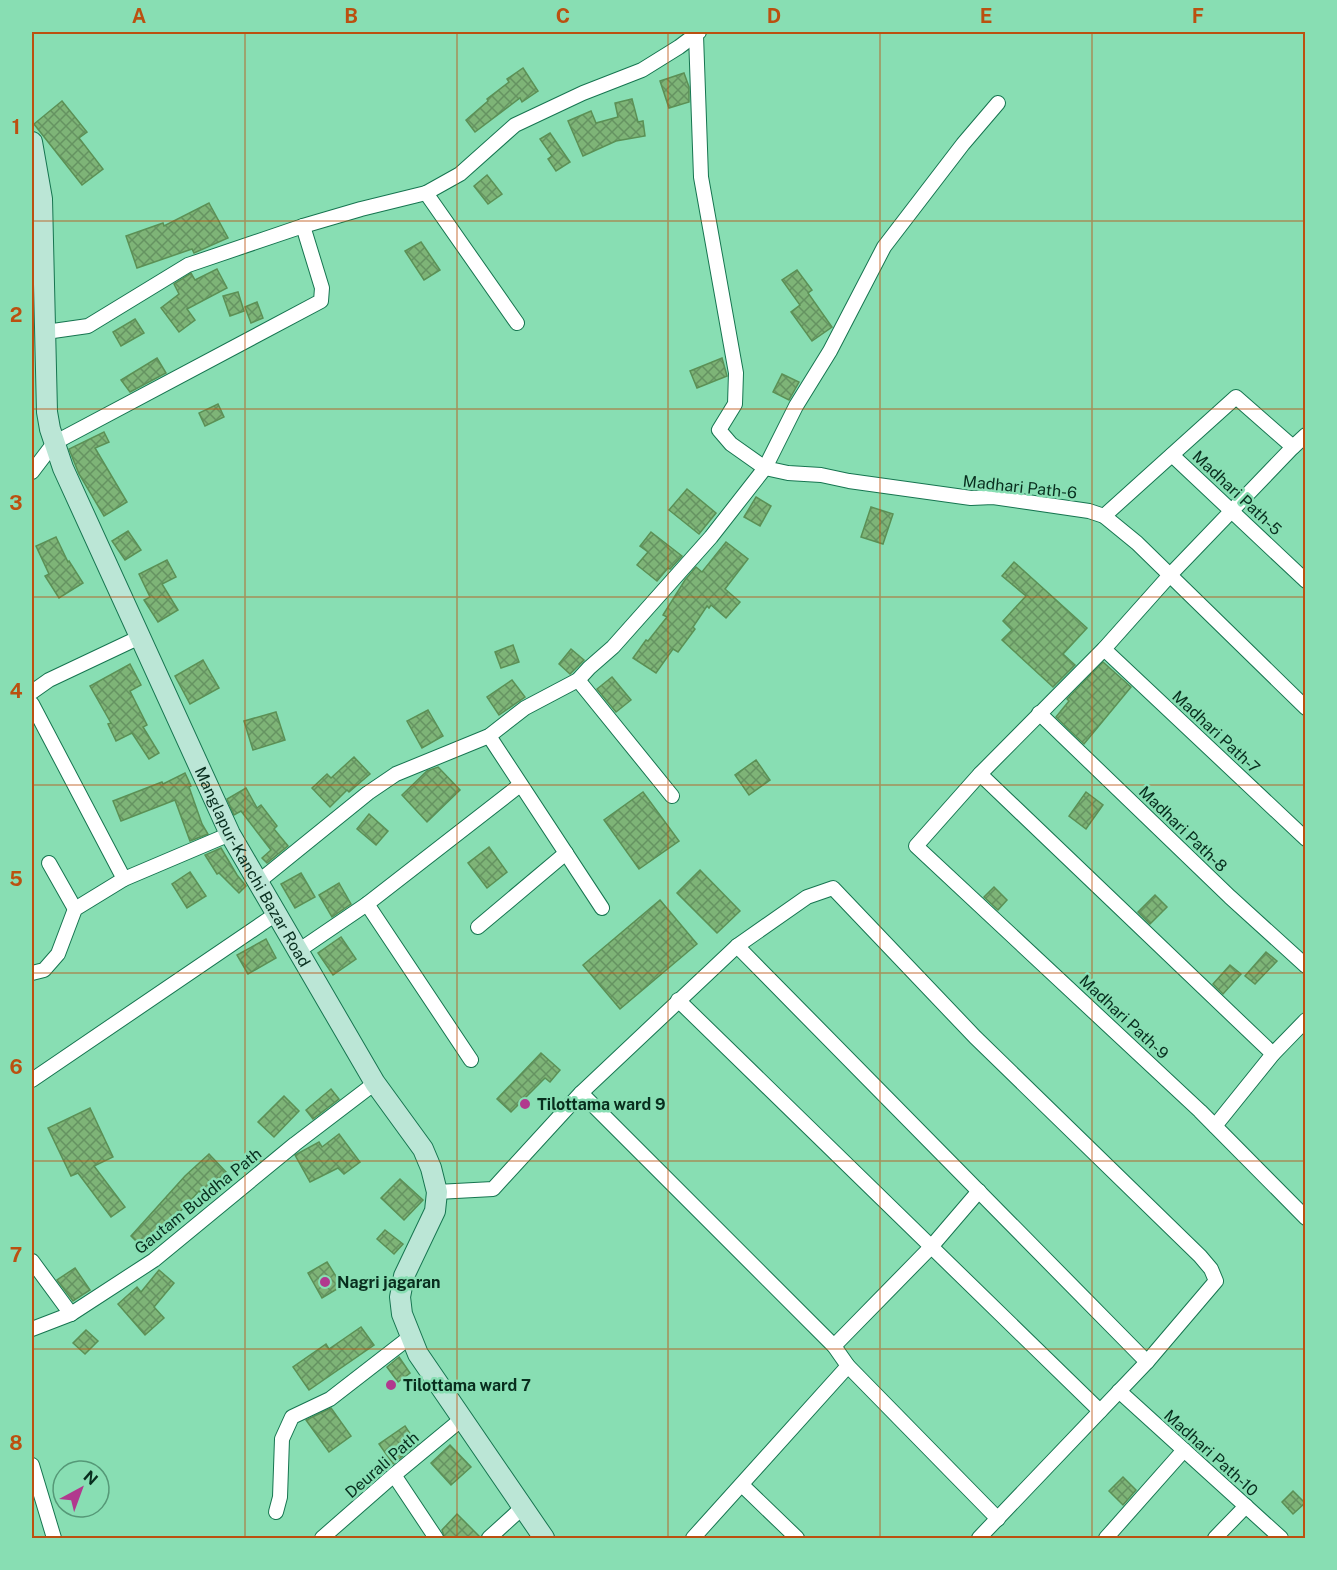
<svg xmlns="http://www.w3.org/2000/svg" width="1337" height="1570" viewBox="0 0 1337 1570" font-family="'Public Sans',sans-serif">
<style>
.building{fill:url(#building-cross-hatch);stroke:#5b9055;stroke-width:1.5}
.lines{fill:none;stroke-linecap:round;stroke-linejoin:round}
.street-casing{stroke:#167550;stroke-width:16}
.secondary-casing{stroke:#167550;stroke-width:22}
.street{stroke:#fff;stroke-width:14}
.secondary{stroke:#bbe6d6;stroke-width:20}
.grid{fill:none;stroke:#bb5010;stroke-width:1.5;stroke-opacity:0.55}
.poi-dot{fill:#b1398e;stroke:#88deb3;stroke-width:2}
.labels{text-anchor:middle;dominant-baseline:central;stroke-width:5;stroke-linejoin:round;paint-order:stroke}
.street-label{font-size:16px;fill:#082e1e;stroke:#88deb3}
.poi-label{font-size:16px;font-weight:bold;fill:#082e1e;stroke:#88deb3;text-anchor:start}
.neatline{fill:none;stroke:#bb5010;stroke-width:2}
.grid-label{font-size:20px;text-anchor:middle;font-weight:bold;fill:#bb5010}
</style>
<defs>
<pattern id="building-cross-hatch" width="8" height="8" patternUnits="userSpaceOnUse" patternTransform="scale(1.5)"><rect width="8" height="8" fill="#7eb477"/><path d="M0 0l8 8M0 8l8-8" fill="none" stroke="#659361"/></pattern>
</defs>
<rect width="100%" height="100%" fill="#88deb3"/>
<!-- building -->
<g class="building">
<path d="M523,68L538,91L522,102L520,98L475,132L466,120L488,101L487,99L509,82L507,79Z"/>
<path d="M684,73L689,87V102L669,108L660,81Z"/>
<path d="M632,99L638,122L643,121L645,136L616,141L583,156L568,121L591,111L596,123L618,117L615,103Z"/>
<path d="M62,101L87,132L79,138L103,169L82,185L34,124Z"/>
<path d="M550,133L570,162L556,171L548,159L552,156L540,139Z"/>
<path d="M487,175L502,194L488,204L474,186Z"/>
<path d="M209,203L228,238L194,253L192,249L137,268L126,236L163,223L164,226Z"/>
<path d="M421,242L440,270L424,280L405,251Z"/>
<path d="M217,269L227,288L187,309L195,320L179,332L161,308L179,294L174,284L191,273L195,280Z"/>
<path d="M797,270L812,290L808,293L832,327L812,341L791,312L800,305L782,280Z"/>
<path d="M238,292L244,311L230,316L223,296Z"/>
<path d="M257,302L263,318L251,323L245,307Z"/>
<path d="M135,319L144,333L121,346L113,332Z"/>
<path d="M157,358L166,373L130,392L121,380Z"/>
<path d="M722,358L727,376L697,388L690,371Z"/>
<path d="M782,374L799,382L789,400L773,392Z"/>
<path d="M218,404L224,417L205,426L199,413Z"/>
<path d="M104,432L109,442L95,448L127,502L104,516L79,474L69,449Z"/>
<path d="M687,489L716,513L699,534L669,510Z"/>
<path d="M756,497L771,506L760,526L744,517Z"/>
<path d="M871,507L893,514L883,544L861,537Z"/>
<path d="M128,531L141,550L125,560L112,541Z"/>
<path d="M651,532L682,556L670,569L668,568L657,581L637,565L648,552L640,546Z"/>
<path d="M56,537L68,562L69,561L83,583L59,598L45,576L49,574L36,546Z"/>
<path d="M726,542L748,559L725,589L740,602L726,618L711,605L709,608L707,606L693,627L695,629L678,652L673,649L656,673L633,658L646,640L648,641L667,617L663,615L685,580L696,567L702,572Z"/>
<path d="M167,560L176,577L162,584L178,610L158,622L144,600L150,597L139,574Z"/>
<path d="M1014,562L1087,628L1063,654L1075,665L1053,687L1002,640L1012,630L1003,621L1026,596L1002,576Z"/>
<path d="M513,645L519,662L501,668L495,652Z"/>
<path d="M571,649L584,660L570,674L559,664Z"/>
<path d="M203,660L219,688L190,704L175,676Z"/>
<path d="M1103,662L1131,687L1084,744L1056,717L1069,701L1067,699Z"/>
<path d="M130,664L141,685L130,691L147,725L143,727L159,753L149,759L132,733L116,741L108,724L111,723L90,686Z"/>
<path d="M612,677L631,700L616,712L597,689Z"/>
<path d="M512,680L525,697L499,715L487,697Z"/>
<path d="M428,710L443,736L422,748L407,721Z"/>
<path d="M276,712L285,740L253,750L244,721Z"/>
<path d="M354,757L370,774L349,792L347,790L330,807L312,788L327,774L331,778Z"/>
<path d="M756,760L770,780L749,795L735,775Z"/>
<path d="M438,767L460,790L427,822L402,795L427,771Z"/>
<path d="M185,773L191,786L189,787L202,824L208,834L190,841L175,800L121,821L113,801L162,782L163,784Z"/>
<path d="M246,788L257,808L261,805L277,826L274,829L288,846L267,863L262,858L271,850L241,811L234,815L227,799Z"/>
<path d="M643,792L679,841L639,869L604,820Z"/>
<path d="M1086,792L1103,805L1086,829L1069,816Z"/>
<path d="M369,814L388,831L376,845L357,829Z"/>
<path d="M489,847L507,872L487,888L468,863Z"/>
<path d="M221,848L237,875L246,886L239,893L219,873L217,874L205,855Z"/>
<path d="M700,870L740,911L717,933L677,893Z"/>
<path d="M190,872L206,896L187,908L172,884Z"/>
<path d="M301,873L315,897L295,908L281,884Z"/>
<path d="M339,883L351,904L332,917L319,895Z"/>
<path d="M994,887L1007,900L998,910L984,897Z"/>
<path d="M1155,895L1167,907L1150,924L1138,912Z"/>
<path d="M660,900L697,944L620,1009L583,965Z"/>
<path d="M341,937L356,959L333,975L318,953Z"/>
<path d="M266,939L276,958L248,974L237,955Z"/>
<path d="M1266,952L1277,961L1255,984L1245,976Z"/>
<path d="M1230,965L1241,974L1223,994L1213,984Z"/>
<path d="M541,1053L560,1070L550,1082L545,1078L511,1112L497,1099Z"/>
<path d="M331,1089L339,1099L313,1119L306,1110Z"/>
<path d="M284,1096L299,1111L274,1137L258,1122Z"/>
<path d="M90,1108L113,1157L94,1166L125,1207L111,1217L78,1173L71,1176L48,1128Z"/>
<path d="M339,1134L360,1162L344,1174L338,1168L310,1182L295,1155L319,1142L322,1147Z"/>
<path d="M209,1154L226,1172L202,1194L199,1191L145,1250L131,1236L185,1176Z"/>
<path d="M400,1179L423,1200L404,1220L381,1198Z"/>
<path d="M385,1230L403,1244L394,1254L377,1239Z"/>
<path d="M327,1262L342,1286L322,1298L308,1273Z"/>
<path d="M75,1268L90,1290L73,1301L57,1280Z"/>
<path d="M159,1270L174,1283L154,1307L164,1318L145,1335L118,1304L137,1287L141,1292Z"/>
<path d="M361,1327L374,1345L309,1390L293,1367L326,1344L329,1349Z"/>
<path d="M86,1330L98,1341L85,1354L73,1343Z"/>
<path d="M399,1357L410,1373L398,1382L387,1367Z"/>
<path d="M331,1408L351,1436L329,1452L306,1420Z"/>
<path d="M405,1426L417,1444L393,1464L379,1444Z"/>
<path d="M450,1445L471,1467L451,1485L431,1463Z"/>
<path d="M1123,1477L1136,1490L1123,1505L1109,1491Z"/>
<path d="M1293,1491L1305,1503L1293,1514L1282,1502Z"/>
<path d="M457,1514L480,1537V1539H445L442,1530Z"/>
</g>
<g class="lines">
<!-- street casing -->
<g class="street-casing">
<g id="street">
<path d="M696,35L701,177L736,373L735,404L719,430L731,444L765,468L788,473L821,475L849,481L971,498L993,497L1089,511L1104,516L1137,543L1306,708"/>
<path d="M426,193L517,323"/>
<path d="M46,332L88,326L188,265L303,226L361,209L426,193L460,174L515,125L583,93L642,70L679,47L699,32"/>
<path d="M1293,447L1170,575L1104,649L980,774L916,846L1200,1111L1306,1218"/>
<path d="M1172,455L1306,581"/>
<path d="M32,472L54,443L321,301L322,288L303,226"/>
<path d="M1104,516L1236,397L1293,447L1306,435"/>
<path d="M1104,649L1306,839"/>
<path d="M578,680L672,796"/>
<path d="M32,692L49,680L140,637"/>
<path d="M32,704L124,879"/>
<path d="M1039,713L1230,897L1306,966"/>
<path d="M489,736L602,908"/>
<path d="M980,774L1273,1054"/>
<path d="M49,863L75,909"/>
<path d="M258,882L368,793L396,774L489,736L525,708L578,680L589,668L613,647L711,537L765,468L796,406L830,351L884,247L963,144L998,103"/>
<path d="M367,904L471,1060"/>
<path d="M478,927L566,853"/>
<path d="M737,946L1147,1362"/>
<path d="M298,951L367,904L520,785"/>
<path d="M32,973L44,970L58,954L75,909L124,879L230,834"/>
<path d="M678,1000L1100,1411"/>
<path d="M32,1080L276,914"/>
<path d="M581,1093L834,1346L848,1366L998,1519"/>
<path d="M1215,1126L1273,1054L1306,1020"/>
<path d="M437,1192L493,1189L581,1093L737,946L807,897L833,888L975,1037L1200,1256L1211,1269L1216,1281L1147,1362L979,1538"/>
<path d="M32,1261L71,1314"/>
<path d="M32,1329L71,1314L154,1260L295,1144L375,1083"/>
<path d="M834,1346L931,1247L979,1191"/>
<path d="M1119,1391L1281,1538"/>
<path d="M32,1465L54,1538"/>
<path d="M394,1475L436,1538"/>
<path d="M742,1485L797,1538"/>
<path d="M276,1512L280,1497L282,1439L292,1417L330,1399L410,1337"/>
<path d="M322,1538L394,1475L463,1418"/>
<path d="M489,1538L523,1507"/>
<path d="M693,1538L848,1366"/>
<path d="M1106,1538L1184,1450"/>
<path d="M1215,1538L1246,1506"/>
</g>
</g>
<!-- secondary casing -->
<g class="secondary-casing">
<g id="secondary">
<path id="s1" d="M32,142L42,199L47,412L50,429L63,468L230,834L375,1083L423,1149L431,1168L437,1192L435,1211L404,1276L400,1297L402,1314L418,1354L544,1538"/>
</g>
</g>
<!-- street -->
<use href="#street" class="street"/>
<!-- secondary -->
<use href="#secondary" class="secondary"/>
</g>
<!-- grid -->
<path class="grid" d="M245,32V1538M457,32V1538M668,32V1538M880,32V1538M1092,32V1538M32,221H1306M32,409H1306M32,597H1306M32,785H1306M32,973H1306M32,1161H1306M32,1349H1306"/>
<!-- markers -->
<g class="poi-dot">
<circle cx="525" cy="1104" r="6"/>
<circle cx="325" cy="1282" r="6"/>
<circle cx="391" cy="1385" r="6"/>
</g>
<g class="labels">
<!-- street labels -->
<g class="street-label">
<text transform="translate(1020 487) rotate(6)">Madhari Path-6</text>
<text transform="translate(1237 493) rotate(43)">Madhari Path-5</text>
<text transform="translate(1216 732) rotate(43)">Madhari Path-7</text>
<text transform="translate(1183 829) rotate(44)">Madhari Path-8</text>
<text stroke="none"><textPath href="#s1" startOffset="771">Manglapur-Kanchi Bazar Road</textPath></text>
<text transform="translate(1124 1017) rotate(43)">Madhari Path-9</text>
<text transform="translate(198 1201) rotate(-39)">Gautam Buddha Path</text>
<text transform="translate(1211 1453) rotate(42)">Madhari Path-10</text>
<text transform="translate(382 1465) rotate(-41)">Deurali Path</text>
</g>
<!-- poi labels -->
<g class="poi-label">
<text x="537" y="1104">Tilottama ward 9</text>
<text x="337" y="1282">Nagri jagaran</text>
<text x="403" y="1385">Tilottama ward 7</text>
</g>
</g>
<!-- border -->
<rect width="1337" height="1570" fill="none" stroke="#88deb3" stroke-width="66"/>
<!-- north arrow -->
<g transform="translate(81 1489) rotate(41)"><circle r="28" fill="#88deb3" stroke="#559877" stroke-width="1.5"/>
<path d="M0-4.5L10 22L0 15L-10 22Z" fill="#b1398e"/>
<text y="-9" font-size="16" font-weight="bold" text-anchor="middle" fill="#082e1e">N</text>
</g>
<rect x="33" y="33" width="1271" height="1504" class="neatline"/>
<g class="grid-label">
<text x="139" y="23">A</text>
<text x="351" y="23">B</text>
<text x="563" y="23">C</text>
<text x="774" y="23">D</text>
<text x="986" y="23">E</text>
<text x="1198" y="23">F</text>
<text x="16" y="134">1</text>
<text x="16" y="322">2</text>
<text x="16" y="510">3</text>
<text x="16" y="698">4</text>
<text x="16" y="886">5</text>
<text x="16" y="1074">6</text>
<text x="16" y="1262">7</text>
<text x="16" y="1450">8</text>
</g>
</svg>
